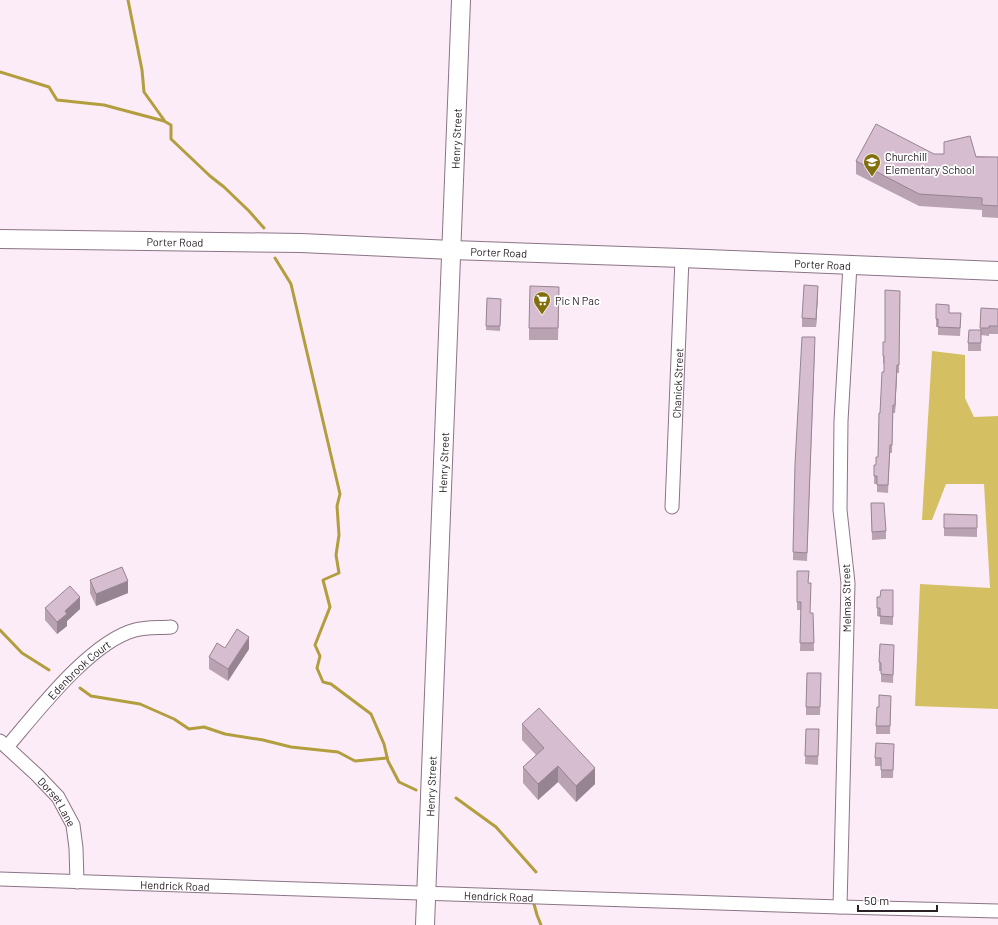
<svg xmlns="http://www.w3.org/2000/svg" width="998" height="925" viewBox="0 0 998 925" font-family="Barlow,sans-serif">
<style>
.forest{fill:#d4c062}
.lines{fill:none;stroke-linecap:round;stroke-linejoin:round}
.stream{stroke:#b29e3e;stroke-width:3}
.street-casing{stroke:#8b7486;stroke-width:15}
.secondary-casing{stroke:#8b7486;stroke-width:20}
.street{stroke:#fff;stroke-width:13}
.secondary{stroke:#fff;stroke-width:18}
.wall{fill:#b9a3b3}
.shaded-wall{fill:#968492}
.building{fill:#d7bdd0;stroke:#968492}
.labels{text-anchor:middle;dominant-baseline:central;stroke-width:3.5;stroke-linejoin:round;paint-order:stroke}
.street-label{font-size:11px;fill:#2a2028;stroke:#fff}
.poi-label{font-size:11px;fill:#2a2028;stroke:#fff;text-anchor:start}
</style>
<rect width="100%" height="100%" fill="#fcecf7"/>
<!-- forest -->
<path class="forest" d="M932,351L965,355V398L974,417L998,416V709L915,706L920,584L990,588L984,484H946L932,520H922Z"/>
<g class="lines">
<!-- stream -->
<g class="stream">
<path d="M128,0L142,70L144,92L164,120"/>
<path d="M0,72L49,87L57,100L104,105L164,121L171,125V139L210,176L224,187L249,211L264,228"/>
<path d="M275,258L291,284L340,494L337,506L339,535L336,555L339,573L323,580L330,607L315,645L320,656L317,668L323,682L331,684L371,714L384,744L388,761L399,782L416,790"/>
<path d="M0,630L22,653L49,670"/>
<path d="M80,688L91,696L140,704L174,719L189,729L204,727L225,734L263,740L291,747L338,752L355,761L387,758"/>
<path d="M456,798L496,827L536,872"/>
<path d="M534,904L537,915L541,925"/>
</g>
<!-- street casing -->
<g class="street-casing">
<g id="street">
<path id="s1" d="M672,507L682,258"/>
<path id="s2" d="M0,741L37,775L58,797L73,825L76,848L77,882"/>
<path id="s3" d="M7,747C37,712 90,642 135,630C146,627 160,628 171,627"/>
<path id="s4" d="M0,879L840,907L998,911"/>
<path d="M840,907L848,583L840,510L841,421L850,265"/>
</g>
</g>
<!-- secondary casing -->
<g class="secondary-casing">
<g id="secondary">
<path id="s5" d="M0,239L301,243L452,250L682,258L998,271"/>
<path id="s6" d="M425,925L461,0"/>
</g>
</g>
<!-- street -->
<use href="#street" class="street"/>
<!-- secondary -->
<use href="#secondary" class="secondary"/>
</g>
<!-- wall -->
<g class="wall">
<path d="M934,154L998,157V218L982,217V210L919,206L856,174V161Z"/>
<path d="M900,291L899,373H897L895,413H893L892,453H890L888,493L877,492V484H874V465H876L878,457L880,413L884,372V364L883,363V356L885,342Z"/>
<path d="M818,294L816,327H802V318Z"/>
<path d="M487,298L501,299L500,331L486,330Z"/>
<path d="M559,299L558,340H529V328Z"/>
<path d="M981,308L998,309V334H989V336L981,335V351H968V343L980,330Z"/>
<path d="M949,313L961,321L960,336L938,335V327H936V319Z"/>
<path d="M815,346L807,561L793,560L795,464Z"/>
<path d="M871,503L886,531V539L872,540Z"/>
<path d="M944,514L977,515V537L944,536Z"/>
<path d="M797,571L808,583L810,613H813L814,651H800L801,610H797Z"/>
<path d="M90,580L128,593L96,606L90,593Z"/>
<path d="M893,590V625L880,624V617L877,616V608L880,597Z"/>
<path d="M45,608L80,609L67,621V626L57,634L45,620Z"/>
<path d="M225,648L249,649L228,681L209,669V657Z"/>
<path d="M894,653L893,683L881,682V671H879V662Z"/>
<path d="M821,681L820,715H806V707Z"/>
<path d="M891,704L890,734H876V726L879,707Z"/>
<path d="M522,724L595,784L576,802L558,782L538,800L523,783V767L536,755L522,740Z"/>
<path d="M806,729H819L818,765L805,764Z"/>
<path d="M894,752L893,778H881V766H875V758Z"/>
</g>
<!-- shaded-wall -->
<g class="shaded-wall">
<path d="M818,286V294L816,327V319Z"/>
<path d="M897,365V373L895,413V405Z"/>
<path d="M128,581V593L96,606V594Z"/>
<path d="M80,597V609L67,621V626L57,634V622L65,611Z"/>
<path d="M249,637V649L228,681V669Z"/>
<path d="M558,766V782L538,800V784Z"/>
<path d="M595,768V784L576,802V786Z"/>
</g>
<!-- building -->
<g class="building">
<path d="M876,124L934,154H944V142L970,136L976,157H998V206L982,205V198L919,194L856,161Z"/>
<path d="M804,285L818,286L816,319L802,318Z"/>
<path d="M530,286L559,287L558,328H529Z"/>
<path d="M885,290L900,291L899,365H897L895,405H893L892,445H890L888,485H877V476H874V465H876V457H878L879,413H880L882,372H884V356H883V342H885Z"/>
<path d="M487,298L501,299L500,326H486Z"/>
<path d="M936,304L949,305V313H961L960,328L938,327V319H936Z"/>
<path d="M981,308L998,309V326H989V328H980Z"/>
<path d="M969,330H981V343H968Z"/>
<path d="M802,337H815L807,553L793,552L795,464Z"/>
<path d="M871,503H884L886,531L872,532Z"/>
<path d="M944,514L977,515V528H944Z"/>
<path d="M122,567L128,581L96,594L90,580Z"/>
<path d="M797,571H809L808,583H811L810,613H813L814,643H800L801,602H797Z"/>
<path d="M70,586L80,597L65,611L67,614L57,622L45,608Z"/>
<path d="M881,590H893V617L880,616V608H877V597H880Z"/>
<path d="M237,629L249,637L228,669L209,657L217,643L225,648Z"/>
<path d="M880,644L894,645L893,675L881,674V663L879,662Z"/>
<path d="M807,673H821L820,707H806Z"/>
<path d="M879,695L891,696L890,726H876L877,707H879Z"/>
<path d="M539,708L595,768L576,786L558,766L538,784L523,767L544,748L522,724Z"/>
<path d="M806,729H819L818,756H805Z"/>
<path d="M876,743L894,744L893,770H881V758H875Z"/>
</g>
<!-- icons -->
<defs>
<g id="school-pin" transform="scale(0.9)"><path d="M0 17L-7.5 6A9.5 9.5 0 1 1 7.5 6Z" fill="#816f0e" stroke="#fff"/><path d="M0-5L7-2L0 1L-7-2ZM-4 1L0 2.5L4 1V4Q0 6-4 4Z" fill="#fff"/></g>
<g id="supermarket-pin" transform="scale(0.9)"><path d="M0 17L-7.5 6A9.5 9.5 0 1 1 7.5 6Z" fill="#816f0e" stroke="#fff"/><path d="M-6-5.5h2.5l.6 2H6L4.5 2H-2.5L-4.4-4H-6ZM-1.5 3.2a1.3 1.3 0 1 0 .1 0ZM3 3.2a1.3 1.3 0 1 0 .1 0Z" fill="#fff"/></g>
</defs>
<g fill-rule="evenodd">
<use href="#school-pin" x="872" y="162"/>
<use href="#supermarket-pin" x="542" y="300"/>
</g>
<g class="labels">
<!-- street labels -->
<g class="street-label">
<text stroke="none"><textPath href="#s6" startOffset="787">Henry Street</textPath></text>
<text stroke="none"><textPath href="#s5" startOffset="175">Porter Road</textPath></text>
<text stroke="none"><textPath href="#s5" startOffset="499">Porter Road</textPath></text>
<text stroke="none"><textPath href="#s5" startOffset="823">Porter Road</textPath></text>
<text stroke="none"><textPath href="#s1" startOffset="124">Chanick Street</textPath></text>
<text stroke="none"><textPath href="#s6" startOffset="463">Henry Street</textPath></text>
<text transform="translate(846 598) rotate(-91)">Melmax Street</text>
<text stroke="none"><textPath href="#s3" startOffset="106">Edenbrook Court</textPath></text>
<text stroke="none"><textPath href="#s6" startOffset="139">Henry Street</textPath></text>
<text stroke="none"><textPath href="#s2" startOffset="84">Dorset Lane</textPath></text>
<text stroke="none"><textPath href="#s4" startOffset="175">Hendrick Road</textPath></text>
<text stroke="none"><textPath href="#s4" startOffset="499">Hendrick Road</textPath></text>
</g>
<!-- poi labels -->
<g class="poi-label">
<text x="885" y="156">Churchill<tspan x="885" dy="13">Elementary School</tspan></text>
<text x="555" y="300">Pic N Pac</text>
</g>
</g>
<!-- scale -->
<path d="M858 905v6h79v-6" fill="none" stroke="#2a2028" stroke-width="2"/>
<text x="864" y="905" font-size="12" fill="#2a2028" stroke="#ffffff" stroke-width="3" paint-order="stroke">50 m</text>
</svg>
